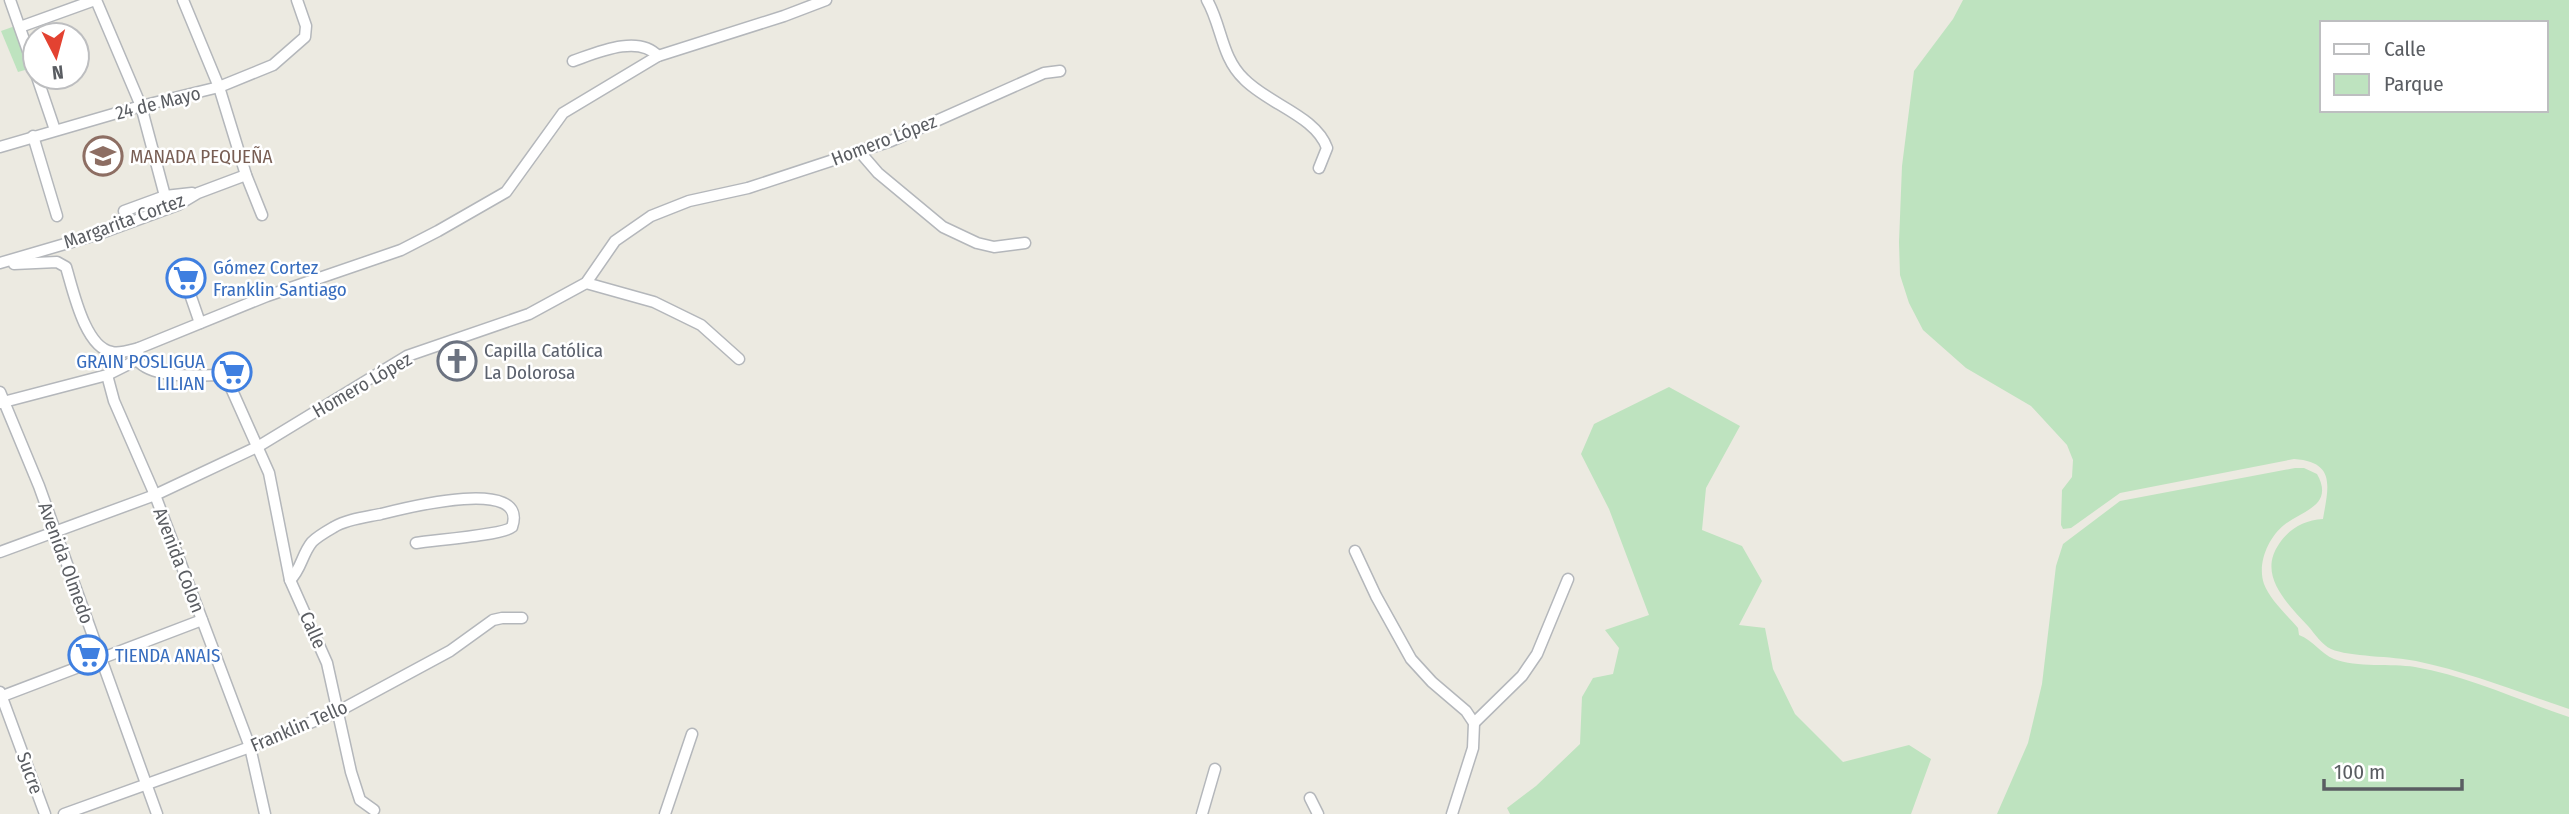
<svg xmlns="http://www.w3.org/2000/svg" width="2569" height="814" viewBox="0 0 2569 814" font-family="'Fira Sans Condensed',sans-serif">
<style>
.green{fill:#bee3bf;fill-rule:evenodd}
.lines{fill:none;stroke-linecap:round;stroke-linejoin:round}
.street-casing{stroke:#b4b7bb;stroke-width:13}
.street{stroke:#fff;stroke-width:10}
.labels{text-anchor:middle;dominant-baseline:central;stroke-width:5;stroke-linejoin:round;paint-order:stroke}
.street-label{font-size:19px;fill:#5a5d62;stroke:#fff}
.education-label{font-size:19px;fill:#785e54;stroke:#fff;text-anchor:start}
.shop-label{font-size:19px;fill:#366cbe;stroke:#fff;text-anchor:start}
.worship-label{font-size:19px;fill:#5b616d;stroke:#fff;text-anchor:start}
</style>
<rect width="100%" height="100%" fill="#eceae1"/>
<!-- green -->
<g class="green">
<path d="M1963,0H2569V709C2518,692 2469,672 2416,661C2393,656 2349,657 2331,649C2322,645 2315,634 2308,626C2288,604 2257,576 2279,544C2289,529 2304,520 2323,519C2328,488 2337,462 2294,459L2120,493L2071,528L2063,529L2061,525L2062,490L2072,477L2073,460L2067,445L2031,406L1966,368L1923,330L1909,303L1900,275L1899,242L1902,166L1914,71L1953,19ZM2322,23H2546V110H2322Z"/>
<path d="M18,25L32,68L18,72L1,31Z"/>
<path d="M1669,387L1740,426L1706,488L1702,530L1742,546L1762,581L1739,625L1765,628L1773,669L1795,714L1843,762L1909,745L1931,759L1911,814H1510L1507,808L1536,786L1580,744L1582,697L1593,678L1613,674L1619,648L1605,630L1649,615L1609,509L1581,454L1594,424Z"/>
<path d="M2295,468H2304L2317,474C2335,506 2301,511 2284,525C2268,538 2257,564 2264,584C2270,600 2287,615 2298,628L2299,635C2313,640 2321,654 2334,659C2357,668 2391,663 2415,667C2468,676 2518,700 2569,717V814H1997L2028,743L2042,684L2056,566L2063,544L2120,501Z"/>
</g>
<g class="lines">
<!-- street casing -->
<g class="street-casing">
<g id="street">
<path d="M10,0L35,71"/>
<path d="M96,0L141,106L165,196"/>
<path d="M183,0L219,87L246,175L262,215"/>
<path d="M1207,0C1222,26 1221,57 1244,79C1268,104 1316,116 1327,148L1319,168"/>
<path d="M20,27L95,0"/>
<path d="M573,61C596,53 638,34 658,56"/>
<path d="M37,77L55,130"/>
<path d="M33,136L57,216"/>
<path d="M0,147L141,106L219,87L273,65L305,37L306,26L297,0"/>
<path d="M859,151L878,173L943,227L977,243L994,247L1025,243"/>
<path d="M124,211L165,196L192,193"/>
<path d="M0,263L99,234L178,205L198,193L246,175"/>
<path d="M14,264L57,262L66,267C73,290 85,348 112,352C120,354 131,350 139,348"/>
<path d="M586,283L654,302L701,325L739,359"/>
<path d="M191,297L200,323"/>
<path d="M137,360C153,380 200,375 223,375L227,379L269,473L290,580L327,663L351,772L360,800L374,810"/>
<path d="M107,375L114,401L155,495L250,747L265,814"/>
<path d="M0,392L39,486L157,814"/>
<path d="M0,403L107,375L137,360L139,348L267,296L401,250L438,231L506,192L563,113L658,56L784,16L826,0"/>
<path d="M1355,551L1376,596L1411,659L1432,682L1466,711L1474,723L1473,748L1452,814"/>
<path d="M0,552L155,495L259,446L407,356L529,314L586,283L615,241L651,216L689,201L748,188L891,141L1044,73L1060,71"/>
<path d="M290,580C301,570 302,554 312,542C318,536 327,531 334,527C347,519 367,517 381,514C401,509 530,475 512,527C503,535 434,540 416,543"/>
<path d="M0,692L45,814"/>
<path d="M0,697L202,620"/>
<path d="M1474,723L1522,676L1537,654L1568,579"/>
<path d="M1310,798L1318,814"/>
<path d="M64,814L250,747L337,712L450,651L493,620L502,618H522"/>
<path d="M665,814L692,734"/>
<path d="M1202,814L1215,769"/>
</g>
</g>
<!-- street -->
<use href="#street" class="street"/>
</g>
<!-- icons -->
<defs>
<g id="school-ring" transform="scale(2.0125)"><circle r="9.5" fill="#fff" stroke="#8d6e63" stroke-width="1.5"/><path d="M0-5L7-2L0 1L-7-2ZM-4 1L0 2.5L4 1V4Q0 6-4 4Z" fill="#8d6e63"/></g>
<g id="supermarket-ring" transform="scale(2.0125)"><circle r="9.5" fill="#fff" stroke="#3f7fe0" stroke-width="1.5"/><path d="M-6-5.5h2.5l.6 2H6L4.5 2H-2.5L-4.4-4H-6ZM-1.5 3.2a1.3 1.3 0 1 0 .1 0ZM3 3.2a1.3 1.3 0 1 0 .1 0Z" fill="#3f7fe0"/></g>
<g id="church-ring" transform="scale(2.0125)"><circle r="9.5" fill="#fff" stroke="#6b7280" stroke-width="1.5"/><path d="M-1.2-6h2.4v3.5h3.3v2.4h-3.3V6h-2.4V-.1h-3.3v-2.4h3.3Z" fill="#6b7280"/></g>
</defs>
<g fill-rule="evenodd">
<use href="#school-ring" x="103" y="156"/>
<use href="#supermarket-ring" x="186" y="278"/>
<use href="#church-ring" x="457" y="361"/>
<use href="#supermarket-ring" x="232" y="372"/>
<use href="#supermarket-ring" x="88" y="655"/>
</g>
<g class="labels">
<!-- street labels -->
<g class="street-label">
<text transform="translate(158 103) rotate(-14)">24 de Mayo</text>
<text transform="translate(884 140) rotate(-21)">Homero López</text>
<text transform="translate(124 221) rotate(-20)">Margarita Cortez</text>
<text transform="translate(362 385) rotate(-30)">Homero López</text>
<text transform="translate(179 560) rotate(69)">Avenida Colon</text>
<text transform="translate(66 563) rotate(70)">Avenida Olmedo</text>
<text transform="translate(313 630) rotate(66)">Calle</text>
<text transform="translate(299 726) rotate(-23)">Franklin Tello</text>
<text transform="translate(30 773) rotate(70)">Sucre</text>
</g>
<!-- education labels -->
<g class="education-label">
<text x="130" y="156">MANADA PEQUEÑA</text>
</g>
<!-- shop labels -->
<g class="shop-label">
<text x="213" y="267">Gómez Cortez<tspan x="213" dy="22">Franklin Santiago</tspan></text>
<text x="205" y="361" text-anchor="end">GRAIN POSLIGUA<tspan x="205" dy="22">LILIAN</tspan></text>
<text x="115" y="655">TIENDA ANAIS</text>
</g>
<!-- worship labels -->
<g class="worship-label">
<text x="484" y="350">Capilla Católica<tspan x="484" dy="22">La Dolorosa</tspan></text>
</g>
</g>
<!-- legend -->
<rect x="2320" y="21" width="228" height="91" fill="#ffffff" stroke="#bdbec0" stroke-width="2"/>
<rect x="2334" y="44" width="35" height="10" fill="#ffffff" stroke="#bdbec0" stroke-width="2"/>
<text x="2384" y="56" font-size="21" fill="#5a5d62">Calle</text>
<rect x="2334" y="74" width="35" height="21" fill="#bee3bf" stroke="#bdbec0" stroke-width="2"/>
<text x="2384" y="91" font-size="21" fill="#5a5d62">Parque</text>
<!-- north arrow -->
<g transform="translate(56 56) rotate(174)"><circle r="33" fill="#ffffff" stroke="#bdbec0" stroke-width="2"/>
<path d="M0-5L12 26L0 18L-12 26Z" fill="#e34231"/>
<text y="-10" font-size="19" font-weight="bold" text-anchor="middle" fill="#5a5d62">N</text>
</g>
<!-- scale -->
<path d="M2324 779v10h138v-10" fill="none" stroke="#5a5d62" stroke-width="3.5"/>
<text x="2334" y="779" font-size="21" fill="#5a5d62" stroke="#ffffff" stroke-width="5" paint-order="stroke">100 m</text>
</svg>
